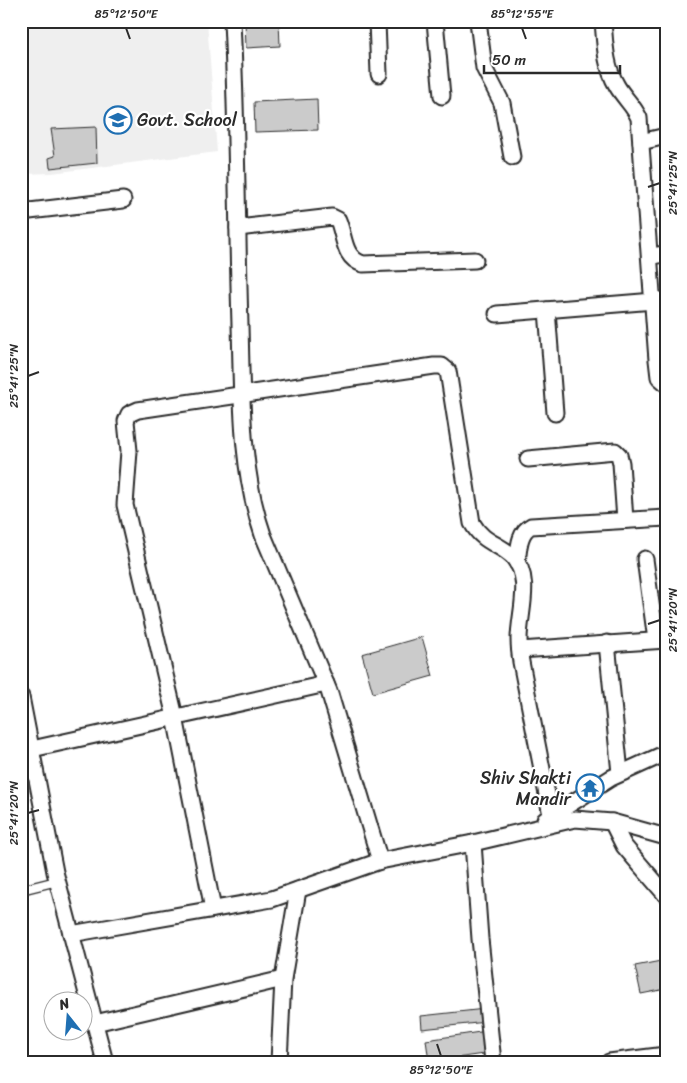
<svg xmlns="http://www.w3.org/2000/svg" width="687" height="1083" viewBox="0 0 687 1083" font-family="Sriracha,sans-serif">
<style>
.built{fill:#efefef}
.building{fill:#cbcbcb;stroke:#2b2b2b}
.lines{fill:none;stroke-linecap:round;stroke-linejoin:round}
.service-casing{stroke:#2b2b2b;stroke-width:11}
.minor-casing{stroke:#2b2b2b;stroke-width:19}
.service{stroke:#fff;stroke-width:8}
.minor{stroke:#fff;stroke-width:15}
.ticks{fill:none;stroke:#2b2b2b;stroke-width:2}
.labels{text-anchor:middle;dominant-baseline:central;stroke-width:4.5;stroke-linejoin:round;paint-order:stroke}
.poi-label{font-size:18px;fill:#2b2b2b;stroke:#fff;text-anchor:start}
.neatline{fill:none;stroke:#2b2b2b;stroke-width:2}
.ticks-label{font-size:12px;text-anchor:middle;fill:#2b2b2b}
</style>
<rect width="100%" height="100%" fill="#fff"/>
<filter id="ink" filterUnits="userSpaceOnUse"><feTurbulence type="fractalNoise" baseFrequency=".02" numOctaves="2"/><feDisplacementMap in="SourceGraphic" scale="10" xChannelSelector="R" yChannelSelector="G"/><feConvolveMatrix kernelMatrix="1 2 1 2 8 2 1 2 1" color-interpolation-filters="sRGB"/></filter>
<g filter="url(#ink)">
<!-- built -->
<path class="built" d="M21,21H207L217,152L52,173L21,174Z"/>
<!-- building -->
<g class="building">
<path d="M245,21H279L280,46L246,48Z"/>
<path d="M317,99L318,130L255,132L254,102Z"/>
<path d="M96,127L97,163L50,168L49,158L55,156L51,129Z"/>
<path d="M422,637L433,676L373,693L362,654Z"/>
<path d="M666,960V989L641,994L635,966Z"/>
<path d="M485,1009L486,1022L422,1029L421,1016Z"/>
<path d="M487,1031L490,1053L429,1062L426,1040Z"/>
</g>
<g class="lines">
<!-- service casing -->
<g class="service-casing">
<g id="service">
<path d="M21,766L34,763"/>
<path d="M21,890L57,881"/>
</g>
</g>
<!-- minor casing -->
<g class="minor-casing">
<g id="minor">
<path d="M232,21C237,122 237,224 240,325C242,395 240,469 263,535L329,691L380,861"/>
<path d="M377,21L379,74"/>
<path d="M435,21L442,96"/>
<path d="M478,21L484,68L502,103L512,157"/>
<path d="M603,21C605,44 605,66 617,86C624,98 634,106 639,118L657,360L659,377L666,383"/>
<path d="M641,142L666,136"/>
<path d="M21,212L123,200"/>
<path d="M238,228L332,217L338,220C345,237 343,258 363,264L475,260"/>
<path d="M650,256L666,254"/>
<path d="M547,310L555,413"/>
<path d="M497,314L666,300"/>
<path d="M528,459L615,451L619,455L621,463L625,520"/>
<path d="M645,559L656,640"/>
<path d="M517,563C519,550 518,533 531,526L666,518"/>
<path d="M607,643L620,773"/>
<path d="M520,650L666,640"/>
<path d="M21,697L55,872L105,1062"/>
<path d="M32,749L326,684"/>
<path d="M545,820L611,778L666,753"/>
<path d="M612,822L624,846L666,895"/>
<path d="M473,843L480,939L493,1062"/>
<path d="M213,909L175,717L125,505L129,451L126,421L129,414L138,410L434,366H442L448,371L472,523C484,544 499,543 513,557C533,578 519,614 519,639C519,647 520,655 521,662L551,815"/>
<path d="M71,934L272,899L380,861L473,843L575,819L612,822L666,837"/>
<path d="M95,1023L283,979"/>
<path d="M279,1062L283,979L298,890"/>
<path d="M609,1062L666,1055"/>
</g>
</g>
<!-- service -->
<use href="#service" class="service"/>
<!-- minor -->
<use href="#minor" class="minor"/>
</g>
</g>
<!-- ticks -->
<path class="ticks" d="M126,28L130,39M522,28L526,39M648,187L660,183M28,376L39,372M648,624L660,620M28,813L39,810M437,1044L441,1056"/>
<!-- icons -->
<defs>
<g id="school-ring" transform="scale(1.4375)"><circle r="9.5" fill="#fff" stroke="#1f6fb2" stroke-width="1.5"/><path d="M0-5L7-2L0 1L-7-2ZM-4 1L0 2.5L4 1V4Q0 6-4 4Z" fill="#1f6fb2"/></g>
<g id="temple-ring" transform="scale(1.4375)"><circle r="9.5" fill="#fff" stroke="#1f6fb2" stroke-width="1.5"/><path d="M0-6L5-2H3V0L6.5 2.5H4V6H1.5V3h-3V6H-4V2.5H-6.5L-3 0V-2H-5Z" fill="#1f6fb2"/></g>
</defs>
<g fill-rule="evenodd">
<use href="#school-ring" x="118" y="120"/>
<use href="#temple-ring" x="590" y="788"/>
</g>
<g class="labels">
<!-- poi labels -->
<g class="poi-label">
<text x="137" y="120">Govt. School</text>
<text x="571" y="778" text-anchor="end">Shiv Shakti<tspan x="571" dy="21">Mandir</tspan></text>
</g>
</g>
<!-- margin -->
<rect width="687" height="1083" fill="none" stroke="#fff" stroke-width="55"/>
<!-- north arrow -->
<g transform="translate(68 1016) rotate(343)"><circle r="24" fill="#ffffff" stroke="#aaaaaa"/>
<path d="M0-4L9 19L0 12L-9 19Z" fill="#1f6fb2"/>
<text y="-8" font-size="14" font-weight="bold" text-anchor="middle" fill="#2b2b2b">N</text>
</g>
<!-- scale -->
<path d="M484 65v8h136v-8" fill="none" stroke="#2b2b2b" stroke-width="2.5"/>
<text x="492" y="65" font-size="15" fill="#2b2b2b" stroke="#ffffff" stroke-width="4" paint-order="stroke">50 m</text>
<rect x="28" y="28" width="632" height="1028" class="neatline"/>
<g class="ticks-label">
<text x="126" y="18">85°12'50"E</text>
<text x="522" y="18">85°12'55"E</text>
<text transform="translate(673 183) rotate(-90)" y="4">25°41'25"N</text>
<text transform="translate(14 376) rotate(-90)" y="4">25°41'25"N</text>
<text transform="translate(673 620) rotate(-90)" y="4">25°41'20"N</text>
<text transform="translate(14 813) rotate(-90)" y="4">25°41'20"N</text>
<text x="441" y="1074">85°12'50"E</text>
</g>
</svg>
